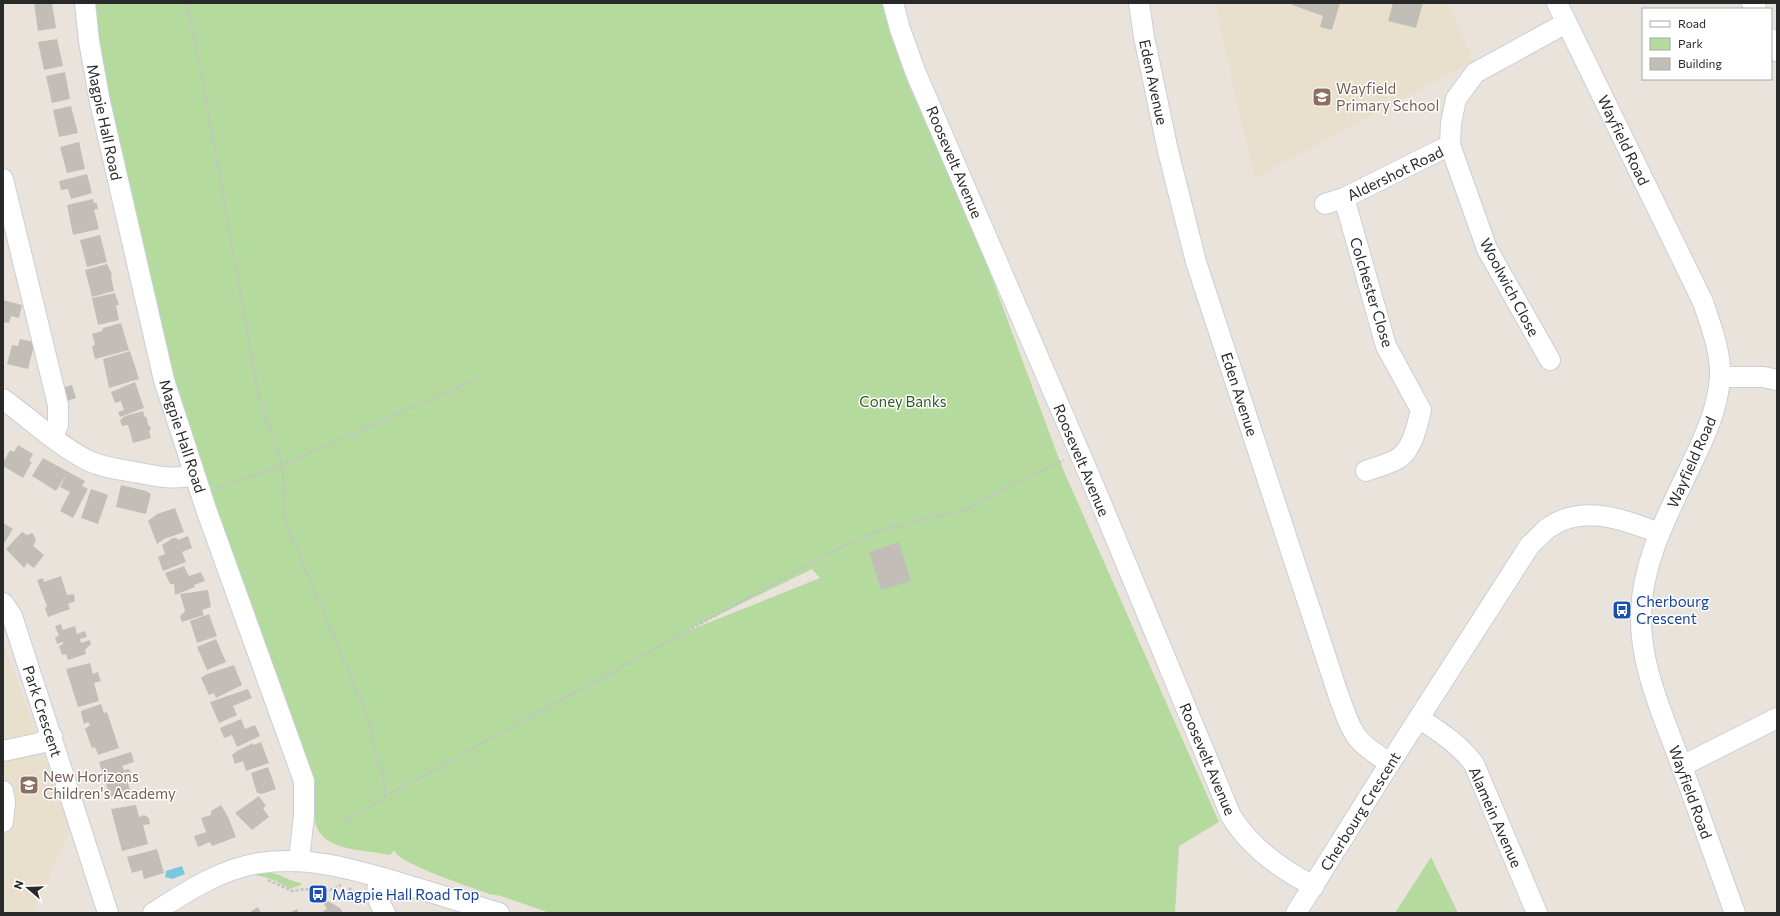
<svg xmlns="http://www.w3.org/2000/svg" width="1780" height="916" viewBox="0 0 1780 916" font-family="Commissioner,sans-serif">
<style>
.education{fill:#e9dfcd}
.green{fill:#b5da9e;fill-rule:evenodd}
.water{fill:#7ac8e0}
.building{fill:#c2beb7}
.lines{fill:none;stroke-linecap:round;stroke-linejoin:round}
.minor-casing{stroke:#caced9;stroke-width:22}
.path{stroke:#c3c3c3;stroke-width:2.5;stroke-dasharray:3 2;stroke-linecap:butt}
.minor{stroke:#fff;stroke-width:20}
.labels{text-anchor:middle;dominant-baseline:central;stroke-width:3;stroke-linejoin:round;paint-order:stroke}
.street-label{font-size:15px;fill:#292929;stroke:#fff}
.education-label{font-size:15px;fill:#785e54;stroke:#fff;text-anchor:start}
.park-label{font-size:15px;fill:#305d22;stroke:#fff}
.transit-label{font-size:15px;fill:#164399;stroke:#fff;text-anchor:start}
</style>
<rect width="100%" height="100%" fill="#e9e3dc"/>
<!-- education -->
<g class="education">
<path d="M1216,3H1448L1474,61L1255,178L1223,42Z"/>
<path d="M3,642L71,828L33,913H3Z"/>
</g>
<!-- green -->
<g class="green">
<path d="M91,3H885L907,80L938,151L946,154L1062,467L1219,822L1179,846L1175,913H550L501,896L489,894C472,887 398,864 394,850L390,855C368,850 328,852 317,828C314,821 314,812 313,804L191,440L138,251ZM812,569L820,578L685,632L688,630Z"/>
<path d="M1431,857L1458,913H1395Z"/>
<path d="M270,873C281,873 290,882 301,883V885L290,889L271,879L256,875V874Z"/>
</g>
<!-- water -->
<path class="water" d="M182,866L185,874L172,879L165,877L166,871Z"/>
<!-- building -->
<g class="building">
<path d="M34,3H52L56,28L38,31Z"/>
<path d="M1293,3H1340L1332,30L1320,27L1323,16L1292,5Z"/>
<path d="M1393,3H1423L1416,28L1388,21Z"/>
<path d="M57,39L63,66L44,70L38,42Z"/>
<path d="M65,72L70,99L52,103L46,76Z"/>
<path d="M71,106L78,133L59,137L53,110Z"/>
<path d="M79,142L85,169L67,173L60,147Z"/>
<path d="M87,174L92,193L71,199L68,189L61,190L59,181Z"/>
<path d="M93,199L94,203H97L98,209L94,210L99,229L73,235L67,205Z"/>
<path d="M100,235L107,262L87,267L80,240Z"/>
<path d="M107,264L112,274L111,276L114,291L92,297L85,270Z"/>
<path d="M115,293L119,305H116L119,320L98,325L92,298Z"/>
<path d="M3,300L22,305L19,318L11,316L9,323L3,322Z"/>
<path d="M121,323L129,350L95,359L92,346L95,345L92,334L102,331L103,328Z"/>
<path d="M20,339L35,342L28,369L7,364L12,345L18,346Z"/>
<path d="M130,351L139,379L109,388L103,359Z"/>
<path d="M135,382L144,408L120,417L118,412L124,410L121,401L115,403L111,392Z"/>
<path d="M72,385L76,398L64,402L59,389Z"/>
<path d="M143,411L145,417L147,418L148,425H149L151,429L149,431L151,438L133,443L128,425L122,426L120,420L125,416Z"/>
<path d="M18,445L33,454L29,461L32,462L23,478L3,466V463L10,450L14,452Z"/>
<path d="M43,458L85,481L82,486L88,489L73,518L60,511L70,492L60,487L66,475L56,491L32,476Z"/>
<path d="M121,485L146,491L151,494L146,514L116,507Z"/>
<path d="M91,489L108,495L98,524L81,518Z"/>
<path d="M175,508L184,532L164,539L157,544L148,521L157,514Z"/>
<path d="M3,523L13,529L3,545Z"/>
<path d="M22,532L27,535L32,533L34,535L36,541L33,546L44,555L34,568L27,563L24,568L6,549Z"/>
<path d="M188,536L192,548L182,552L186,562L163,571L158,557L165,554L162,545L173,538H177L178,540Z"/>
<path d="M899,542L911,581L881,590L869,552Z"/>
<path d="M184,566L189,576L201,572L205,581L194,585L195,587L175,595L174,584H170L165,573Z"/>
<path d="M61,576L67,595L74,594L75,601L68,604L70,609L48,617L45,608L47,606L37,580L43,578L44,582Z"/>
<path d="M208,590L211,607L202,610L204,615L182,622L180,616L185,611L180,594Z"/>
<path d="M209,614L217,636L197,643L190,621Z"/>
<path d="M61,624L63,630L75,626L77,634L85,631L87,637L80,639L81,643L90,640L91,644L85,650L86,654L68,660L66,654L62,655L59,646L63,644V642L57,644L55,637L59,636L55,626Z"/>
<path d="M216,639L226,662L207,670L197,647Z"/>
<path d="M90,663L93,674L98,672L101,681L94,683L99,701L78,707L66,669Z"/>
<path d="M234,665L242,685L216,698L214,693L209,695L201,678L207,674Z"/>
<path d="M248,689L252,698L233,706L237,715L219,723L210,702Z"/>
<path d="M101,704L104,713L107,712L119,748L98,755L95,747L92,748L85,729L90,725L88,722L84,724L81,713V711Z"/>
<path d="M241,719L245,729L255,725L260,736L237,747L232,735L224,738L220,728Z"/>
<path d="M261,742L269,763L246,771L243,761L235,764L232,755L237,751L253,743V745Z"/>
<path d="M131,752L134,762L122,766L124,770L128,769L130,770L132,777L127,780L130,790L110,797L99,762Z"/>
<path d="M268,767L276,789L262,794L257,793L251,773Z"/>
<path d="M259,796L266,806L263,808L269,817L252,830L235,813Z"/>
<path d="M136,805L139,817L144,815L149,818L150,824L143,825L148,844L122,851L111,809Z"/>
<path d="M221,805L228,817L236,837L212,846L210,842L198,847L194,836L206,832L201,818L211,815V811Z"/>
<path d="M157,849L164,873L144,879L142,870L132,873L127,857Z"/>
<path d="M328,901L340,908L343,913H320L327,909L324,904Z"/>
<path d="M258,907L261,913H253L251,911Z"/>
<path d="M297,909L299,913H289Z"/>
</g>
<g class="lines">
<!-- minor casing -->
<g class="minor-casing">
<g id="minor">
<path d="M85,3L89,41L100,102L164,380L206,509L304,781V815L299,860"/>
<path d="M893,3L900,29L915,71L1096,491L1231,816C1250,847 1282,870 1314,886"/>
<path d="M1139,3L1144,37L1168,151L1196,262L1339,697C1353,735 1354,741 1390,763"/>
<path d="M1557,3L1703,302C1711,326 1721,351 1720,377C1718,408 1705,436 1692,463C1670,510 1643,558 1641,612C1639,666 1664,717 1682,767C1700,815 1717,864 1735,913"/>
<path d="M1752,3L1756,9"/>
<path d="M1771,39L1777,51"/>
<path d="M1450,145L1487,249L1550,360"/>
<path d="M3,179L58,405V425L53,437"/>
<path d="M1344,198L1386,346L1421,410C1417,426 1413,448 1399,458C1390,464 1376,467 1366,471"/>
<path d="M1325,204L1344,198L1450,145L1451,123L1456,99L1475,73L1566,23"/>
<path d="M1720,377H1764L1777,380"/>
<path d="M3,399C29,418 59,446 87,460C103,468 123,470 140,473C159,477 175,480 194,475"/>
<path d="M3,603L12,616L108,913"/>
<path d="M1419,718C1440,732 1459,744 1474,764L1537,913"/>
<path d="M3,751L40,743L52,736"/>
<path d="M1682,766L1777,718"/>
<path d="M3,791L5,802L3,822"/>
<path d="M379,877C376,894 376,898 385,913"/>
<path d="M153,913C186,892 220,869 260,863C309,856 351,869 397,882C431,892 465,903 499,913"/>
<path d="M1296,913L1390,763L1530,545C1536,540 1542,533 1548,528C1583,503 1624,520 1659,533"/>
</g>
</g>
<!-- path -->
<g class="path">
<path d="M187,3L202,76L259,398L282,465L285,521L371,725C372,734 372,746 375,754C381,771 387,779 384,798"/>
<path d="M216,489L282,465L481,377"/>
<path d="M342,823L397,790L835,550L878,531L968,509L1011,485L1064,460"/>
<path d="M268,880L292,891L305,889L326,892L341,885"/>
<path d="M349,888L360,898"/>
</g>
<!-- minor -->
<use href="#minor" class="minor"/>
</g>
<!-- icons -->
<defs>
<g id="school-square" transform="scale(1)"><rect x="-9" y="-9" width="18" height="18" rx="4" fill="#8d6e63" stroke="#fff"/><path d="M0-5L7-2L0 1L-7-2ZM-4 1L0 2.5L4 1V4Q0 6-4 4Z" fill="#fff"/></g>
<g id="bus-square" transform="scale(1)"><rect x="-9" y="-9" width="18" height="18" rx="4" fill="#1a4fb4" stroke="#fff"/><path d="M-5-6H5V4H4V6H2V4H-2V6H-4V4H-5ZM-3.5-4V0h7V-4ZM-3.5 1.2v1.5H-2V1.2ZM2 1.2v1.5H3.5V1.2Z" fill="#fff"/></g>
</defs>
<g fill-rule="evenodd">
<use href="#school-square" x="1322" y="97"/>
<use href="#bus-square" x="1622" y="610"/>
<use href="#school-square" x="29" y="785"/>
<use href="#bus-square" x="318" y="894"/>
</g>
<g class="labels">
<!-- street labels -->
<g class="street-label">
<text transform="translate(1154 82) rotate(78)">Eden Avenue</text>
<text transform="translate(105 122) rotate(78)">Magpie Hall Road</text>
<text transform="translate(1624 140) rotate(64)">Wayfield Road</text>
<text transform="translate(955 162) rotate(67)">Roosevelt Avenue</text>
<text transform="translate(1395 173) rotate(-26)">Aldershot Road</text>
<text transform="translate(1510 287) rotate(62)">Woolwich Close</text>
<text transform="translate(1372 292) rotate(73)">Colchester Close</text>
<text transform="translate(1240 394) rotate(72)">Eden Avenue</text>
<text transform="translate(183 436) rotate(72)">Magpie Hall Road</text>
<text transform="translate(1082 460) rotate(67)">Roosevelt Avenue</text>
<text transform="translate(1691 462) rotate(-66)">Wayfield Road</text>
<text transform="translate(43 711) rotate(72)">Park Crescent</text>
<text transform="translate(1208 759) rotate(67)">Roosevelt Avenue</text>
<text transform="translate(1691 792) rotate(70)">Wayfield Road</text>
<text transform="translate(1360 811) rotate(-58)">Cherbourg Crescent</text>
<text transform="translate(1496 817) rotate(66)">Alamein Avenue</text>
</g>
<!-- education labels -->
<g class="education-label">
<text x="1336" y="88">Wayfield<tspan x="1336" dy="17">Primary School</tspan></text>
<text x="43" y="776">New Horizons<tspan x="43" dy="17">Children's Academy</tspan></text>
</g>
<!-- park labels -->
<g class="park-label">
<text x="903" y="401">Coney Banks</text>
</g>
<!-- transit labels -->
<g class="transit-label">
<text x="1636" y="601">Cherbourg<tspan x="1636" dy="17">Crescent</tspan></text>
<text x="332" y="894">Magpie Hall Road Top</text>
</g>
</g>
<!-- border -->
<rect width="1780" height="916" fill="none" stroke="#292929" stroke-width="8"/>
<!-- legend -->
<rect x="1642" y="8" width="130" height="72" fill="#ffffff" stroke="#a9a9a9"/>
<rect x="1650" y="21" width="20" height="6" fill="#ffffff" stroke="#a9a9a9"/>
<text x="1678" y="28" font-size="12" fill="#292929">Road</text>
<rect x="1650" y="38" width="20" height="12" fill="#b5da9e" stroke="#a9a9a9"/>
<text x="1678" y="48" font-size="12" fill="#292929">Park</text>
<rect x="1650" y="58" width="20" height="12" fill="#c2beb7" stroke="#a9a9a9"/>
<text x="1678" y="68" font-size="12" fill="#292929">Building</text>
<!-- north arrow -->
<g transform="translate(28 888) rotate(289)" stroke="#ffffff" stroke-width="3" paint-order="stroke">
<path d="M0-3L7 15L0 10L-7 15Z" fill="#292929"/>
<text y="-6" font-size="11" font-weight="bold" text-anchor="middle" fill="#292929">N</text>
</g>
</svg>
